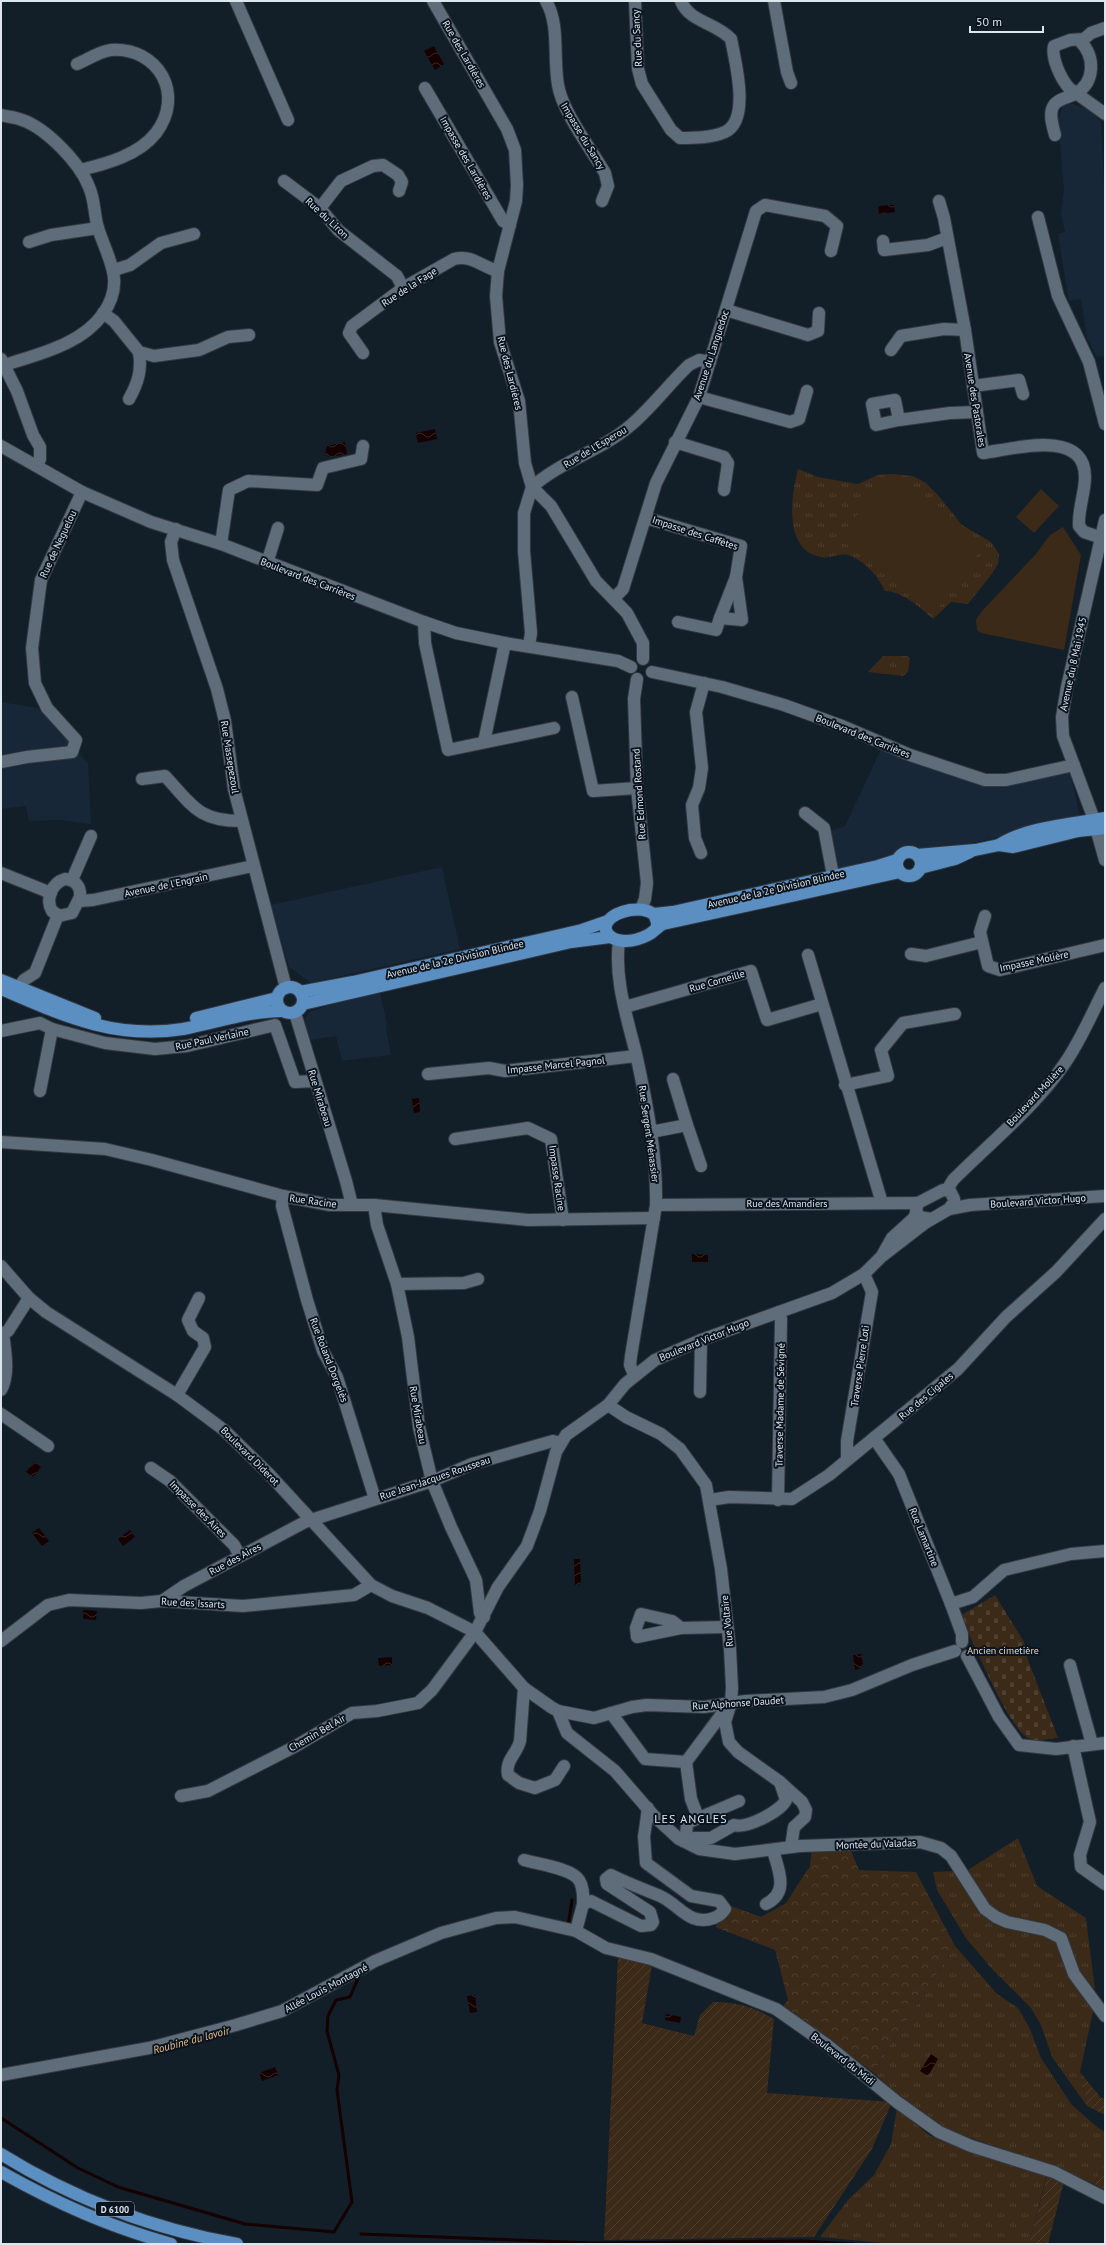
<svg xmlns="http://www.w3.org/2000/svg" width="1106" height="2245" viewBox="0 0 1106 2245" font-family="'PT Sans',sans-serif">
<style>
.built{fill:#182737}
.grass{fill:url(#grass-tufts)}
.forest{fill:url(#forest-crowns)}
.cemetery{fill:url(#cemetery-stones)}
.garden{fill:url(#garden-furrows)}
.pitch{fill:#3c2a19}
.water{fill:url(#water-waves)}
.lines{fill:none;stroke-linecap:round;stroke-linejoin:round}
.stream{stroke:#140100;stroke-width:3}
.minor-casing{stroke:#323841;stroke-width:14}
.major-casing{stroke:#323841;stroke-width:14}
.minor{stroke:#5f6c7a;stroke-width:12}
.major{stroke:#5b8fc1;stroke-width:12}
.labels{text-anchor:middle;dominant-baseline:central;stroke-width:4;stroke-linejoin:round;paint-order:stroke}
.shield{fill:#0a141f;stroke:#9ea7af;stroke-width:1}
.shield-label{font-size:9px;font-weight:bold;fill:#dee6ed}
.street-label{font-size:10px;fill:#dee6ed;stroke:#0a141f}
.park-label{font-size:10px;fill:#f8d8ba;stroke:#0a141f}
.water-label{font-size:11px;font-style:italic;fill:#efbc89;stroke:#0a141f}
.quarter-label{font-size:12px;letter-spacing:1px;fill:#dee6ed;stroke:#0a141f}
</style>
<defs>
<pattern id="grass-tufts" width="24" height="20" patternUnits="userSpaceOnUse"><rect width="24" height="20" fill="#3c2a19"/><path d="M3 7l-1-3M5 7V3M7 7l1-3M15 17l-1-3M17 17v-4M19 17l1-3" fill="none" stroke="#4e3f30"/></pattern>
<pattern id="forest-crowns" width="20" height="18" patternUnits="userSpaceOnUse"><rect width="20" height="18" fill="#3c2a19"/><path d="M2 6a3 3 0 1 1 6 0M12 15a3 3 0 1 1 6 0" fill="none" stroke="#4e3f30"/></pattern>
<pattern id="cemetery-stones" width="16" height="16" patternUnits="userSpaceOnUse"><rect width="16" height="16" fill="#3c2a19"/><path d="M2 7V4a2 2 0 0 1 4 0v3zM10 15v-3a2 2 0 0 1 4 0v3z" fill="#4e3f30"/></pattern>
<pattern id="garden-furrows" width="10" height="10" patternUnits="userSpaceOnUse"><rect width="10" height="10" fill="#3c2a19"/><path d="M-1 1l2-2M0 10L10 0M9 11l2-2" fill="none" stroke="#4e3f30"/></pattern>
<pattern id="water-waves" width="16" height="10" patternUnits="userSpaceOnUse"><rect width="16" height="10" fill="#140100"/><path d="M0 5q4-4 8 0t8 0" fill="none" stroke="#362626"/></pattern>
</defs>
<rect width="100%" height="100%" fill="#121e28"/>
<!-- built -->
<g class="built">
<path d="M1063,104H1073L1089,110L1101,122L1105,204V356L1097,357L1087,338L1081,299L1069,301L1058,234L1065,232L1061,215L1064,190L1058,123Z"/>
<path d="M1,702L38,708L88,763L91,824L59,820L29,821L26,806L1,809Z"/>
<path d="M881,749L998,786L1070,773L1080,816L1001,837L926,852L913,847L899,850L891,859L839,871L830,831L845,826Z"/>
<path d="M442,867L460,949L311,983L289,967L271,905Z"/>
<path d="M380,993L387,1023L386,1030L391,1055L342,1061L336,1036L309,1040L305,1020L309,1012L339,1002Z"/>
</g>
<!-- grass -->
<g class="grass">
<path d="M798,469L818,477L858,484L878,475L892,474L913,476L926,483L938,495L962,525L991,542L999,554L998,564L991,575L968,604L951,602L933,619C921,608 902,591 885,591C878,576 865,561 848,555C840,553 829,559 821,557C783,551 791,495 798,469Z"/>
<path d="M883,656H907L910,658L908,672L903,676L868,672Z"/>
<path d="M1018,1838L1037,1886L1086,1918L1095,1990L1081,1974L1069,1940L1056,1930L1039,1922L1008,1917L988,1905L968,1870Z"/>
<path d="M954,1871L997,1923L1041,1933L1059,1944L1095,2002L1080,2072L1087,2106L1052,2057L1041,2025L1031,2008L991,1968L966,1938L937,1890L933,1872Z"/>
<path d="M955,1946L997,1994L1018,2008L1030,2029L1041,2058L1071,2104L1097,2127L1105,2132V2175L1100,2172L1094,2184L1021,2155L947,2130L901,2098L873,2072Z"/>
<path d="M897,2108L930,2136L1047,2174L1029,2244H893L820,2237L848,2200L874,2175L891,2144Z"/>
</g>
<!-- forest -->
<path class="forest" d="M812,1848L851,1851L859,1870L916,1872L955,1946L873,2072L782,2007L788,2000L775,1950L715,1927L731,1906L761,1917L786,1903L810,1866Z"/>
<!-- cemetery -->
<path class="cemetery" d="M995,1595L1024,1642L1028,1660L1058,1738C1050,1738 1037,1742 1030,1739C1008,1730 974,1641 960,1616Z"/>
<!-- garden -->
<g class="garden">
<path d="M618,1957L652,1965L642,2023L694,2036L700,2015L713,2002C738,2002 753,2007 774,2019L767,2093L892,2102L872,2149L814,2237L604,2240Z"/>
<path d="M1080,2072L1101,2098H1105V2115L1087,2106Z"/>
<path d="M1105,2163V2190L1094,2184Z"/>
<path d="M1047,2176L1064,2181L1048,2244H1029Z"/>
</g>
<!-- pitch -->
<g class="pitch">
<path d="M885,476L982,548L936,610L839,539Z"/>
<path d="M1041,489L1059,506L1034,533L1016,517Z"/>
<path d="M1063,527L1081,555L1064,650L981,633L977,630L976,620L981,612L1035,555L1050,535Z"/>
</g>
<!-- water -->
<g class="water">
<path d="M434,46L444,64L435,70L424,51Z"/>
<path d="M894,205L895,212L879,214L878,206Z"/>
<path d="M435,429L437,439L418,443L416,433Z"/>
<path d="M345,442L347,454L329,457L325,453L327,446Z"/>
<path d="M419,1098L420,1112L414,1113L412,1099Z"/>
<path d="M692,1254L708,1255V1262H692Z"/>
<path d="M34,1462L41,1467L33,1477L26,1472Z"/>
<path d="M39,1528L49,1541L42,1546L32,1533Z"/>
<path d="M130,1530L135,1537L123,1546L118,1539Z"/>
<path d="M574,1559H580L581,1584L575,1585Z"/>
<path d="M83,1610L97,1611L96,1620L83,1619Z"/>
<path d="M861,1654L863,1664L859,1669L855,1670L853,1655Z"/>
<path d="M392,1657V1665L379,1666L378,1658Z"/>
<path d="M475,1995L477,2012L470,2013L467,1996Z"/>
<path d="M666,2014L681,2017L680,2023L665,2020Z"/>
<path d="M931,2054L938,2059L928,2076L920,2071Z"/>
<path d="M275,2067L278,2075L262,2081L259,2073Z"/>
</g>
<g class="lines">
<!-- stream -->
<g class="stream">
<path d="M568,1926L572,1900"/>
<path d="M1,2118L78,2168L118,2187L245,2224L334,2232L352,2202L337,2090L339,2075L327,2031L328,2016L336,2000L350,1997L360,1974"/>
<path d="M361,2234L593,2243L803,2241L853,2244"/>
</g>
<!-- minor casing -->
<g class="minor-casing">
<g id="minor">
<path d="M236,1L288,120"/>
<path d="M433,1L507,129L515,150L517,185L516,201L498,271L496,296L500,342L519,401L525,463L532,487L524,513V551L531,633L529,646"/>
<path d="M546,1C560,25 553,57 558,85C562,111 591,149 605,173L608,186L602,201"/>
<path d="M635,1L638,69L642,84L671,130L680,138C694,138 711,138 725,132C751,120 735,61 731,39C717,23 689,22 681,1"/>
<path d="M774,1L787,72L791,83"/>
<path d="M1105,28L1091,33L1084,39L1070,40L1054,46C1051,58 1061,79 1069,88L1105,114"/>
<path d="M77,64C87,60 100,51 111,50C159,47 185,95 156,133C139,155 106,164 80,170"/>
<path d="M425,88L503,221L510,225"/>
<path d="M1,115C8,117 15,117 22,120C46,128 80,163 89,187C95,200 94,215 98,228C108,260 126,281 103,314C81,345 38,354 5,365"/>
<path d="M1055,135C1053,127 1048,113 1054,105C1059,98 1068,98 1075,94C1096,82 1095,56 1080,41"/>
<path d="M284,181L320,208L338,230L397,276L403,288"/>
<path d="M939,201L944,218L965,330L983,453C1013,449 1085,428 1085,477C1085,493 1078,509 1079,526L1084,532L1102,538"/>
<path d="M320,208L341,181L373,166L383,165L398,175L402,182L399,191"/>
<path d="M1038,217L1058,296L1089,362L1105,424"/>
<path d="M883,241L884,250L928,245L947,238"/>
<path d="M29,242L51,235L98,228"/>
<path d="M114,270L130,265L161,243L194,234"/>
<path d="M726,310L808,335L818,331L819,313"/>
<path d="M103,313L114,321L139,352L154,356L199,350L228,337L249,335"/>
<path d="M891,350L901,336L944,329L965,330"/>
<path d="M363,353L349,333L352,326L403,288L454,259C471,254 482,267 498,271"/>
<path d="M1,359L17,391L33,435L40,447V459L37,466"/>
<path d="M973,386L1019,380L1023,394"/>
<path d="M699,397L790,422L799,419L807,391"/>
<path d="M129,399C138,383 142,370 139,352"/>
<path d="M899,420L876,425L872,404L895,400L899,420L950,413L977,412"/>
<path d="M675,442L724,457L728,463L724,490"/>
<path d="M1,446L82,492L151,522L221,544L424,622L456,633L505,643L618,661L631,667"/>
<path d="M646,518L741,546L736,577L742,620L720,618L716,630L678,622"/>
<path d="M1105,520L1067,687L1062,717L1063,736L1092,814L1105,860"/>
<path d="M176,529L171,542L173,560L217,689L225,721L234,789L286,988"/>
<path d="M221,544L229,490L248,481L317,485L323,468L361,459L363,446"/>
<path d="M267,563L278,528"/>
<path d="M614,598L623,589L656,483L699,397L756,211L765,205L825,216L837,226L831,251"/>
<path d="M720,618L736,577"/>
<path d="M424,622L425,643L448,750L554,728"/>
<path d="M643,659V643L627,613L596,581L551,506L532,487C561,461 601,451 631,425C652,407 669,384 689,365L699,360L710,362"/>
<path d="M652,672L722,687L784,705L842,726L910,755L985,780H1006L1074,765"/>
<path d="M637,679L634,699L637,788L647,883L645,899L641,909"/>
<path d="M572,697L593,791L637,788"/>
<path d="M484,742L505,643"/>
<path d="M1,762L27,757L72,752L76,740L47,708L35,683L32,648L41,580L82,492"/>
<path d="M142,779L165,776C192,805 198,821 241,821"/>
<path d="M805,813L824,828L835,886"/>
<path d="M701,853L695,838L692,805L699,788L702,768L696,712L704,683"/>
<path d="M1,873L51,893"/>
<path d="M65,879C76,880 81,887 80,897L72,913L59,916L52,911C45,899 52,883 65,879Z"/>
<path d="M72,880L91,836"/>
<path d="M79,901L93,900L253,866"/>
<path d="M985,916L980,932L988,966L1000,970L1105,945"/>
<path d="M619,941C614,979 627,1017 636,1054C647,1104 657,1154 656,1205L631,1356L630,1365L634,1375"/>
<path d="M911,954L926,956L982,942"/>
<path d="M808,955L882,1203"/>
<path d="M19,987L24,980L35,973L58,915"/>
<path d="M625,1007L751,971L767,1020L822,1004"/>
<path d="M295,1013L346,1181L352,1205"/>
<path d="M1,1031L40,1023L52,1029L105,1043L155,1049L187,1046L275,1025L295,1082L315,1081"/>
<path d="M428,1074L489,1068L505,1071L636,1056"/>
<path d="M845,1085L888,1076L881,1050L903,1023L955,1014"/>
<path d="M40,1091L52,1029"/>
<path d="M687,1125L701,1166"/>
<path d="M651,1132L687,1125L673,1079"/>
<path d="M455,1139L528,1128L551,1139L563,1220"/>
<path d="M1,1142L105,1149L152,1160L283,1196L330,1205H374L528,1220L654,1218"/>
<path d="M947,1190L953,1180C989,1144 1037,1105 1065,1063C1081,1040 1092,1013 1105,988"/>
<path d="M283,1196L282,1206L307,1300L323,1351L337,1377L375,1499"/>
<path d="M374,1205L377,1225L397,1284L408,1337L419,1427L432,1481L451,1527L476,1580L480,1613L484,1617"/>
<path d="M656,1205L918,1203"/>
<path d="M949,1209L970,1205L1105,1196"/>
<path d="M883,1254L892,1238L914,1218L916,1213"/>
<path d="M1,1266L29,1298L46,1312L177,1395L224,1430L269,1474L371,1585L392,1596L428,1608L475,1632L524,1688L551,1707L558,1711L594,1718L632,1707L647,1705L704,1707L746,1701L824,1697L852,1690L912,1665L955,1651"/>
<path d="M397,1284L464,1283L478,1279"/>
<path d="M1,1334L8,1331L29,1298"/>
<path d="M1,1390C10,1375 5,1350 3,1333"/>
<path d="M700,1392L701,1340"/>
<path d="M177,1395L205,1347L203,1338L193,1331L188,1320L199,1298"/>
<path d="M608,1405L626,1417L661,1434L680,1449L706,1485L721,1569L730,1649L732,1688L731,1703L725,1722L729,1742L738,1752L780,1782L802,1802L806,1810L805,1817L794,1827L791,1847"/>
<path d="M1,1414L48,1446"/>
<path d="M874,1438L899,1474L951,1604L962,1634V1642"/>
<path d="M847,1460V1441L872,1292L864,1274"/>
<path d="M151,1468L170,1481L234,1545L240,1556"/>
<path d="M710,1500L729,1497L792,1499L829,1475L958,1369L1006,1317L1056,1272L1105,1219"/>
<path d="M778,1500L781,1319L779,1312"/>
<path d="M162,1601L184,1586L305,1522L432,1481L472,1464L553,1441L561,1443"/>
<path d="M951,1604L973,1597L1004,1570L1071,1554L1105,1551"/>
<path d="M681,1628L637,1637L636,1628L641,1614L672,1621L681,1628L727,1627"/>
<path d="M1,1641L48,1605L69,1600L141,1603L162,1601L243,1606L354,1595L371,1585"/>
<path d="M967,1656L999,1717L1019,1745L1056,1749L1105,1743"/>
<path d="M1070,1665L1092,1744"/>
<path d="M524,1688L520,1741C517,1754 505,1760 508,1775L519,1783L535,1788L555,1780L564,1766"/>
<path d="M558,1711L567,1733L615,1771L654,1816L679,1839L699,1849L735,1854L800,1846L920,1842L941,1848L951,1856L985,1909L996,1917L1007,1922L1045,1930L1061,1938L1074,1974L1105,2016"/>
<path d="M611,1713L645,1759L686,1762L727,1707"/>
<path d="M1073,1746L1090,1822L1080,1855L1081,1867L1105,1884"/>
<path d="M686,1762L691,1799L698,1817"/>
<path d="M181,1796L208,1791L294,1747L352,1713L377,1711L418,1703L432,1690L475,1632L498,1587L527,1546L540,1511L556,1452L566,1435L608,1405L625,1384L655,1360L701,1340L832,1293L864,1274L881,1257L925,1223L949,1209L954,1202V1199L950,1191L943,1190L918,1203L916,1210L919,1217L931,1219"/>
<path d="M690,1839L686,1836L687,1823L739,1801"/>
<path d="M683,1841L694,1838H711L734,1825C747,1829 781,1811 786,1800L780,1782"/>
<path d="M524,1860C537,1864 571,1868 579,1880C584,1888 583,1896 583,1904"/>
<path d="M766,1904C790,1892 778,1870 773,1850"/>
<path d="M576,1931L583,1904L591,1901L641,1926L651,1925L653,1922L650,1912L607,1884L606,1879L611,1875C627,1883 643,1889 660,1896C679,1904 689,1927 714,1918C719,1916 722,1914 725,1909L719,1901L691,1896L646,1863L644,1837L648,1808"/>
<path d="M1,2075L149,2048L236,2025L282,2011L375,1961L441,1933L496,1918L515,1917L576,1931L606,1948L651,1959L776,2009L827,2045L897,2102L939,2132L971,2146L1054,2172L1105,2198"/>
</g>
</g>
<!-- major casing -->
<g class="major-casing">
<g id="major">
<path d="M999,845C1026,827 1074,824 1105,818"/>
<circle cx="909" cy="864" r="12"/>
<path d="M917,855L975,850L999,845L1013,847L1078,831L1105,828"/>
<path d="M920,868L955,859L970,852"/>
<path d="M654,914L673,912L878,866L897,860"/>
<path d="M657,927V922L654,914C646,909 639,909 630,910C585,919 609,955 648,935C654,932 657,927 663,924L900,872"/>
<path d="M1,980L95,1018"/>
<circle cx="290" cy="1000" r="13"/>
<path d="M1,989C62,1015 114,1040 183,1029C215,1023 249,1011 282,1011"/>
<path d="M300,992L353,982L543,939L582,930L608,921"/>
<path d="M303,1004L571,942L610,937"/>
<path d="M196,1018L277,998"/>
<path d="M1,2154C72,2198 154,2229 237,2244"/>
<path d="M1,2172C58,2204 108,2226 171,2244"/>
</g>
</g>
<!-- minor -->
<use href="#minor" class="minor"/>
<!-- major -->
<use href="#major" class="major"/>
</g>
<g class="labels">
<!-- shield labels -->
<rect class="shield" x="96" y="2202" width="38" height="14" rx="3"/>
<g class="shield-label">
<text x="115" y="2209">D 6100</text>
</g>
<!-- street labels -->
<g class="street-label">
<text transform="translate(637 38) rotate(-93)">Rue du Sancy</text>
<text transform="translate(464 54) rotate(60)">Rue des Lardières</text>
<text transform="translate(583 136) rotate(59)">Impasse du Sancy</text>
<text transform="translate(466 158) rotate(60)">Impasse des Lardières</text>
<text transform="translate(327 218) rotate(43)">Rue du Liron</text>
<text transform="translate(409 287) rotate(-33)">Rue de la Fage</text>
<text transform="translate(711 355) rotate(-72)">Avenue du Languedoc</text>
<text transform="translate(510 373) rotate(76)">Rue des Lardières</text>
<text transform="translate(975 400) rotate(81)">Avenue des Pastorales</text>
<text transform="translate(595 447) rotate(-31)">Rue de l'Esperou</text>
<text transform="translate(695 533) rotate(18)">Impasse des Caffètes</text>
<text transform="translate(58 544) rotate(-65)">Rue de Neguelou</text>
<text transform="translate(308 579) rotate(21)">Boulevard des Carrières</text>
<text transform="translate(1073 664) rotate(-78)">Avenue du 8 Mai 1945</text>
<text transform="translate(863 736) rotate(22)">Boulevard des Carrières</text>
<text transform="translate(230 757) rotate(81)">Rue Massepezoul</text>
<text transform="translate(639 794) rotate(-94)">Rue Edmond Rostand</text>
<text transform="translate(166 885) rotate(-12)">Avenue de l'Engrain</text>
<text transform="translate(776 889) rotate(-13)">Avenue de la 2e Division Blindee</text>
<text transform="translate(455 959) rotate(-13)">Avenue de la 2e Division Blindee</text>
<text transform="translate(1034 961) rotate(-12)">Impasse Molière</text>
<text transform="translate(717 981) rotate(-16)">Rue Corneille</text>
<text transform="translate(212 1039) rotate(-12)">Rue Paul Verlaine</text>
<text transform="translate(556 1065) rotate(-6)">Impasse Marcel Pagnol</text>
<text transform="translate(1035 1096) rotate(-47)">Boulevard Molière</text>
<text transform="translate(320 1098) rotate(73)">Rue Mirabeau</text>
<text transform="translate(649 1134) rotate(82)">Rue Sergent Ménassier</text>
<text transform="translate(557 1178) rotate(82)">Impasse Racine</text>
<text transform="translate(313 1201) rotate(8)">Rue Racine</text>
<text transform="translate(1038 1201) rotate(-4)">Boulevard Victor Hugo</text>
<text x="787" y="1203">Rue des Amandiers</text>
<text transform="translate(704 1340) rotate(-22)">Boulevard Victor Hugo</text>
<text transform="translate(329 1360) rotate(69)">Rue Roland Dorgelès</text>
<text transform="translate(860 1366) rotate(-82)">Traverse Pierre Loti</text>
<text transform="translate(926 1396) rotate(-40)">Rue des Cigales</text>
<text transform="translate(780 1405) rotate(-89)">Traverse Madame de Sévigné</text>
<text transform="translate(418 1415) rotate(80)">Rue Mirabeau</text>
<text transform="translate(250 1456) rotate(45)">Boulevard Diderot</text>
<text transform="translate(435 1478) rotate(-19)">Rue Jean-Jacques Rousseau</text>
<text transform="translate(198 1509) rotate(45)">Impasse des Aires</text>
<text transform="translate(924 1537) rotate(68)">Rue Lamartine</text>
<text transform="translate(235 1559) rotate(-28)">Rue des Aires</text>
<text transform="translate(193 1603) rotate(3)">Rue des Issarts</text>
<text transform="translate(727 1621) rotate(-96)">Rue Voltaire</text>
<text transform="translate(738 1703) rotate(-4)">Rue Alphonse Daudet</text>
<text transform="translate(317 1733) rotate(-30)">Chemin Bel Air</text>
<text transform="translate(876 1844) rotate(-2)">Montée du Valadas</text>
<text transform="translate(326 1988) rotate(-28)">Allée Louis Montagné</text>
<text transform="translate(843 2059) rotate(38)">Boulevard du Midi</text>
</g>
<!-- park labels -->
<g class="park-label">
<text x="1003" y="1650">Ancien cimetière</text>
</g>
<!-- water labels -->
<g class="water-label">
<text transform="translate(191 2040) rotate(-15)">Roubine du lavoir</text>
</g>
<!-- quarter labels -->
<g class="quarter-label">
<text x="691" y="1818">LES ANGLES</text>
</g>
</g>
<!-- border -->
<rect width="1106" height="2245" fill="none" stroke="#dee6ed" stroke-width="4"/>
<!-- scale -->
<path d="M970 26v6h73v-6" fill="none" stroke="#dee6ed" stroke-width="2"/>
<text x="976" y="26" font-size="12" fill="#dee6ed" stroke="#0a141f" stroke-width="3" paint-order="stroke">50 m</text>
</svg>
